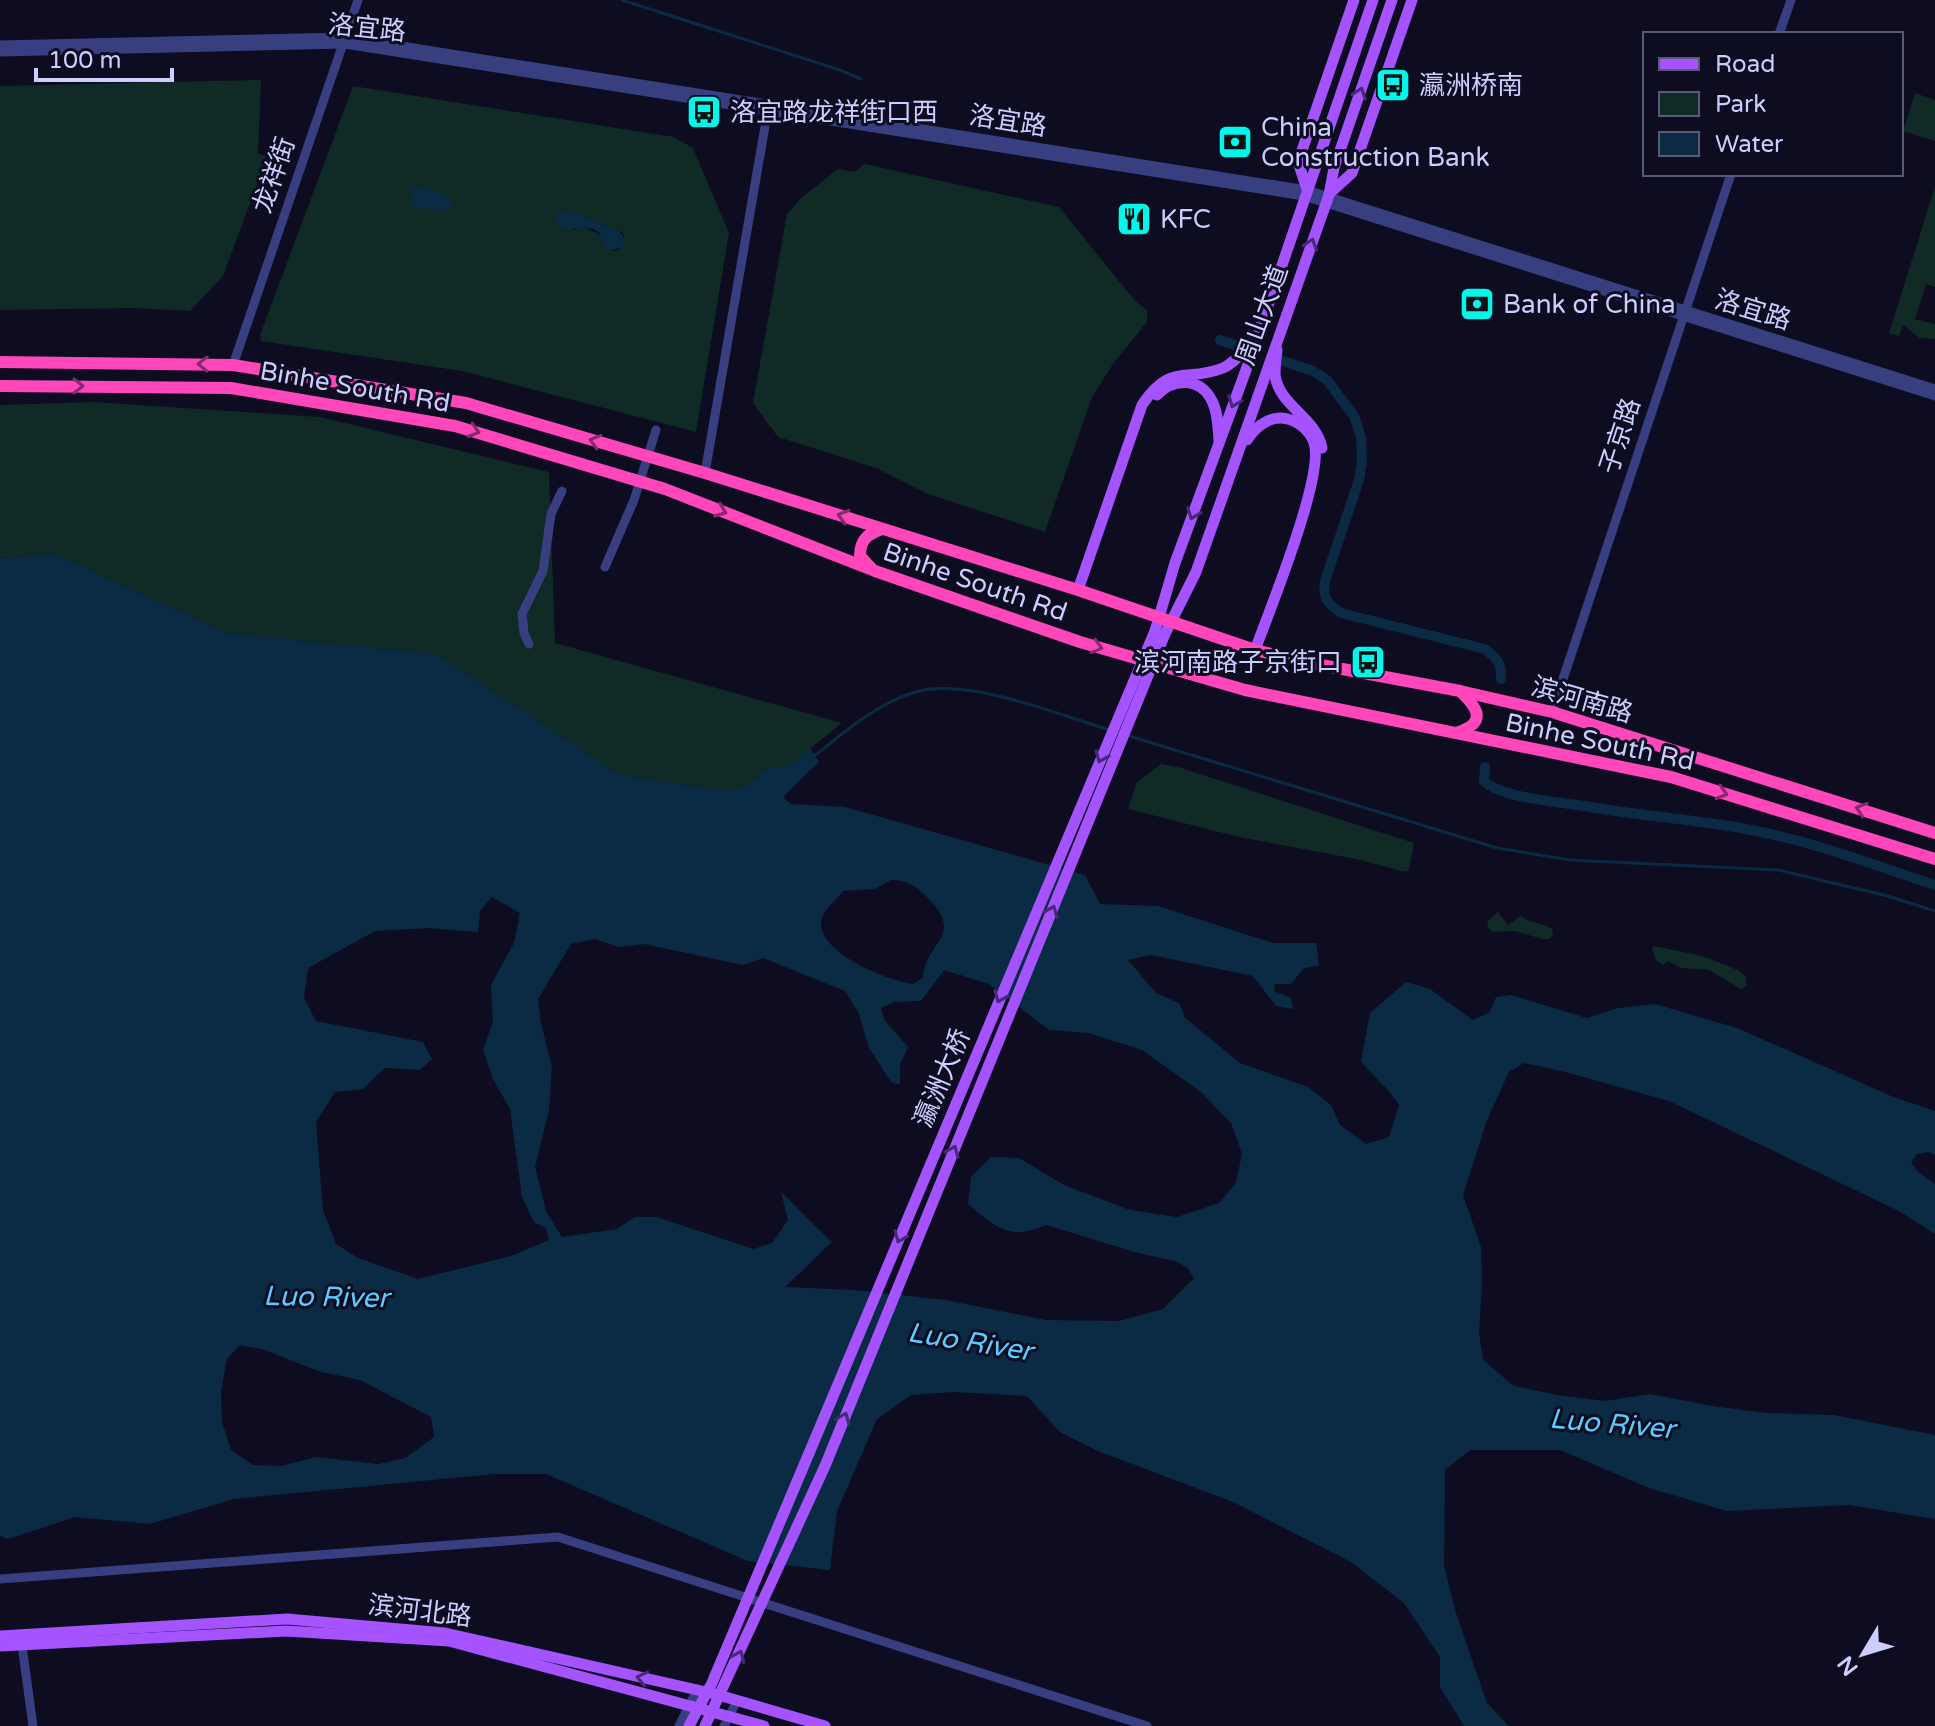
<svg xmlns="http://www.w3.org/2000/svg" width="1935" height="1726" viewBox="0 0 1935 1726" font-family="'Varela Round','Noto Sans SC',sans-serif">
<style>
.green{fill:#102a25;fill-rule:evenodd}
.water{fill:#0b2b45;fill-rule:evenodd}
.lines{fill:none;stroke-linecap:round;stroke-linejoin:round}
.stream{stroke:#0b2b45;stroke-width:3}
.canal{stroke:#0b2b45;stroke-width:10}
.minor{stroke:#373f80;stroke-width:9}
.major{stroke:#a453ff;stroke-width:11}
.highway{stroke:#ff47bb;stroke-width:12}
.oneway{stroke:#492879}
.oneway2{stroke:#862a6e}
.labels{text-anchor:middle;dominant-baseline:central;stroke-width:6;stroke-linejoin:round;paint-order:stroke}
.street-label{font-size:26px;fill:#ccceff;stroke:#0d0c20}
.poi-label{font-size:26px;fill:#ccceff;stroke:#0d0c20;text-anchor:start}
.water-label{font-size:28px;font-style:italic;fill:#5accff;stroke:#0d0c20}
</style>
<rect width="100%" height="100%" fill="#0d0c20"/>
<!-- green -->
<g class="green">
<path d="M261,80L258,153L267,157L223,276L190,311L133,308L0,310V86Z"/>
<path d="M353,86L674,137L693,148L729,233L696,432L462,371L261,341L260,335ZM571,212L622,232L625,239L624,247L614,251L604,246L602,235L583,227L573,230Z"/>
<path d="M1915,93L1935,100V141L1903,131Z"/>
<path d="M865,164L1059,207L1136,302L1147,310V322L1113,364L1092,397L1045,532L928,494L876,468L778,437L753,403L787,214L801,198L838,169L854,172Z"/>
<path d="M1935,187V287L1926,284L1915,319L1935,324V339L1920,338L1903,325L1899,336L1889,333Z"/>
<path d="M94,402L320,417L549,472L555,643L842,723L791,764L766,769L745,787L725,791L618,774L437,654L227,633L54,554L0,558V405Z"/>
<path d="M1161,764L1178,767L1414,843L1409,870L1406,872L1356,859L1239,837L1128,809L1137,782Z"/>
<path d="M1498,912L1508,925L1521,916C1530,924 1542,922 1552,929L1553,935L1549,939H1542L1515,931L1493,932L1487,926L1488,921Z"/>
<path d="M1654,946L1702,956L1738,970L1746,976V986L1741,989L1709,970L1682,968L1668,961L1663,965L1656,960L1652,949Z"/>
</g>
<!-- water -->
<g class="water">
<path d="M421,187L442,194L452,203V209L434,211L412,205V188Z"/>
<path d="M561,211L571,212L619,231L625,239L624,247L609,251L604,248C602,218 580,233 561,227L555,218Z"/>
<path d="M54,554L227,633L437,654L618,774L725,791L745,787L766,769L791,764L810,748L819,762L783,797L791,804L845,807L1085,875L1100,904L1158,906L1273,943H1316L1319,966L1304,968L1291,984H1275L1274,991L1291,998L1293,1009L1276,1006L1253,976L1151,955L1128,960L1156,993L1179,1003L1185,1018L1240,1063L1308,1087L1331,1105L1340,1125L1366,1144L1389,1137L1399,1105C1389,1088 1373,1077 1361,1061L1370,1013L1406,982L1430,989L1473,1020L1490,1012L1496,997L1511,995L1587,1018L1618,1008L1655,1004L1737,1028L1891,1096L1935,1111V1155L1929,1152L1917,1154L1911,1162L1917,1171L1935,1184V1234L1899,1211L1669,1101L1562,1071L1524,1063L1509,1072L1487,1120L1463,1195L1481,1247L1482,1283L1479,1333L1483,1360L1514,1386L1557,1395L1606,1401L1650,1394L1712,1406L1767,1413L1834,1415L1935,1435V1519L1849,1505L1727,1511L1649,1488L1560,1450H1470L1445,1470L1444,1566L1455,1610L1487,1703L1509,1726H1464L1440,1687V1657L1404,1603L1351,1562L1233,1502L1098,1451L1060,1432L1027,1396L955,1392L911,1395L877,1419L837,1511L830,1570L748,1561L546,1474H495L234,1499L150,1524L75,1517L8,1539L0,1536V558ZM891,880C907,880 918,887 929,899C965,937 925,941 923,978L913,984C888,981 808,950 823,915C827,906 838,899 843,891L874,889ZM492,897L520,913L514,943L491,985L493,1021L483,1050L493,1079L510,1109L522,1197L534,1222L546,1228L549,1240L511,1256L418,1279L358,1258L336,1244L323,1210L316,1122L335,1092L363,1089L385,1068L420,1070L432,1059L423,1042L316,1021L304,998L308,968L375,931L429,928L478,932L480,911ZM595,939L619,947L644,944L743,965L763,958L845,991L859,1014L869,1048L891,1082L900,1085V1065L908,1047L885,1021L881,1008L894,1002L921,1001L944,970L989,984L1049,1030L1088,1033L1142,1050L1200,1091L1231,1123L1242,1154L1236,1183L1219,1203L1177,1217L1130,1210L1064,1185L1019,1158L991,1157L971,1177L968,1204C997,1228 1009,1241 1046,1225L1138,1253L1175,1261L1188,1268L1194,1278L1163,1309L1119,1321L1046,1320L946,1300L854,1290L785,1287L832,1242L781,1192L788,1220L772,1243L753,1249L656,1217H635L617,1229L562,1237L546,1211L535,1167L549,1110L552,1068L541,1023L538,999L571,944ZM240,1345L262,1349L321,1372L360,1380L431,1417L434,1437L405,1458L378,1464L316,1457L281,1466L253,1465L231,1450L222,1422L221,1391L227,1359Z"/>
</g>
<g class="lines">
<!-- stream -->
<g class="stream">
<path d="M622,0L840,70L861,79"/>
<path d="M1129,736L1497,848L1570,860L1778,870L1888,896L1935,911"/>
<path d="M812,758C843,733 880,700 920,691C972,679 1060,715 1110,730"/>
</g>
<!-- canal -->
<g class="canal">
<path d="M1220,340L1240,347"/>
<path d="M1280,360L1313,371L1327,380L1354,416L1361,437L1362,461L1359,480L1325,581C1322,598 1328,604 1341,613L1485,649C1497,658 1502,664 1501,679"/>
<path d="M1485,767L1484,781C1503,799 1563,802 1590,807C1654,818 1720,821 1783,837C1834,849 1885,869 1935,885"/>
</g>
<!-- minor -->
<g class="minor">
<path d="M1779,34L1791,0"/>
<path d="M0,45L345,37L1307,190L1935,389"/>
<path d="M0,52L345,44L1304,196L1935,396"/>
<path d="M233,365L358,0"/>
<path d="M705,473L768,109"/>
<path d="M605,567L634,500L656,430"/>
<path d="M529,644L524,633L522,614L543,571L551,514L562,491"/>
<path d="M1552,712L1731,174"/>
<path d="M0,1579L558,1537L1147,1726"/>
<path d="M21,1638L33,1726"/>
<path d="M679,1726L697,1690"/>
<path d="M724,1726L737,1701"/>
</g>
<!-- major -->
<g class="major">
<path d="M1307,189L1298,162L1354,0"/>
<path d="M1329,194L1352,173L1412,0"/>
<path d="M1277,350C1276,358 1275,367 1275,375C1279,406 1316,417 1322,448"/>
<path d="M1157,395C1174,377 1201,378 1212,401C1218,412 1218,428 1219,440"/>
<path d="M1247,440C1254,429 1267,417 1282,418C1296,419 1310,430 1314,443C1325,475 1269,612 1255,650"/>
<path d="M1078,590L1142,405C1171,362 1185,383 1223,368C1236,362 1246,348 1255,338"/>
<path d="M0,1636L287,1619L445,1633L715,1694L825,1726"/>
<path d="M0,1646L286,1631L449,1641L764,1726"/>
<path d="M689,1726L712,1683L807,1458L1155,631L1175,563L1246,370L1373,0"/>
<path d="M705,1726L825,1466L1165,634L1196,572L1329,195L1334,168L1392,0"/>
</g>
<!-- highway -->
<g class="highway">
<path d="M0,362L233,365L466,403L705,473L1078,590L1255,650L1305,662L1460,691L1552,712L1935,833"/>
<path d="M0,386L231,388L455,426L665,489L875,571L1080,642L1245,690L1671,777L1935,859"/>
<path d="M872,569L860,556C860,539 868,534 882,529"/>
<path d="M1456,733C1487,723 1479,709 1460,691"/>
</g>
</g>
<!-- one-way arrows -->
<defs><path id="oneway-chevron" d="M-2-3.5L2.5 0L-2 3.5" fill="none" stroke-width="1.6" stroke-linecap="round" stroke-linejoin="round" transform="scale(2)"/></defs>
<g class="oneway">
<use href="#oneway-chevron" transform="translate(1360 93) rotate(-71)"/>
<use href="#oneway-chevron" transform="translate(1311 244) rotate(-71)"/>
<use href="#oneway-chevron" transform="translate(1234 402) rotate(111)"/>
<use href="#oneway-chevron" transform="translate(1193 514) rotate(110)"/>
<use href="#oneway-chevron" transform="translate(1101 757) rotate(113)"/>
<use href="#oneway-chevron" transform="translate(1052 911) rotate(-68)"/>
<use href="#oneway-chevron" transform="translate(1000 997) rotate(113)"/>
<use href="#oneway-chevron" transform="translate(953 1151) rotate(-68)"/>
<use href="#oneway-chevron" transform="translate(900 1237) rotate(113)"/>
<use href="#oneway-chevron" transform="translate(844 1418) rotate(-68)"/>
<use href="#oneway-chevron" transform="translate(739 1656) rotate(-66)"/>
<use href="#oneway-chevron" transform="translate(642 1678) rotate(-167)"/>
</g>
<g class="oneway2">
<use href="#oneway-chevron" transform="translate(203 364) rotate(-179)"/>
<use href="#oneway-chevron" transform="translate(78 386) rotate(1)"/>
<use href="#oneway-chevron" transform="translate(474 431) rotate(17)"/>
<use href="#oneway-chevron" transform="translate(595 441) rotate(-164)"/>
<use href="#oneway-chevron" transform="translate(721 511) rotate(21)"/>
<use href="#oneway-chevron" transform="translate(843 516) rotate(-163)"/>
<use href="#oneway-chevron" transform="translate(1097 647) rotate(16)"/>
<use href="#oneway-chevron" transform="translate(1722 793) rotate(17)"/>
<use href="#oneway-chevron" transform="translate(1861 809) rotate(-162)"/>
</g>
<!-- icons -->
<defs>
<g id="bus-square" transform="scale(1.8)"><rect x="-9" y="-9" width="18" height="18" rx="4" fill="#00f7ea" stroke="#0d0c20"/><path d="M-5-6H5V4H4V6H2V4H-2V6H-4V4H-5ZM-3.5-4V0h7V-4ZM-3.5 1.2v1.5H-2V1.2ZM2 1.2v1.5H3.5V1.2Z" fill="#111"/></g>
<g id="bank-square" transform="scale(1.8)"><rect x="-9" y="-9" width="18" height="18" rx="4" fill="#00f7ea" stroke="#0d0c20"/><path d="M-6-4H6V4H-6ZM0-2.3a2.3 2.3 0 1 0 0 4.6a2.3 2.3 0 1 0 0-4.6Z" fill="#111"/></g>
<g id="restaurant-square" transform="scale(1.8)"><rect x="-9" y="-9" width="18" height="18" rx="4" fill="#00f7ea" stroke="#0d0c20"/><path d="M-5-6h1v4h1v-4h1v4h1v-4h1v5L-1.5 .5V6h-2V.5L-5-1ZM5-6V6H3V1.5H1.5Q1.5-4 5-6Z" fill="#111"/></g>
</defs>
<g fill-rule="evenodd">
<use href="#bus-square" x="1393" y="85"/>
<use href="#bus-square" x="704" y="112"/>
<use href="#bank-square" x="1235" y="142"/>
<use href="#restaurant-square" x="1134" y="219"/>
<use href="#bank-square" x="1477" y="304"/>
<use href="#bus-square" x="1368" y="662"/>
</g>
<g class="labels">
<!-- street labels -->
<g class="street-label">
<text transform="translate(367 28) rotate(6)">洛宜路</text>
<text transform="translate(1008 121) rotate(9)">洛宜路</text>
<text transform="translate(274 175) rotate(-71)">龙祥街</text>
<text transform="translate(1753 310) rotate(17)">洛宜路</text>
<text transform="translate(1262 315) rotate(-70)">周山大道</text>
<text transform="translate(355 387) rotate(10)">Binhe South Rd</text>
<text transform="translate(1620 436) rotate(-72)">子京路</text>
<text transform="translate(975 582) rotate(19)">Binhe South Rd</text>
<text transform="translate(1582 700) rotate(16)">滨河南路</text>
<text transform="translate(1600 742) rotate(12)">Binhe South Rd</text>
<text transform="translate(942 1078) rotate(-67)">瀛洲大桥</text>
<text transform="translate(420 1611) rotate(7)">滨河北路</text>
</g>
<!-- poi labels -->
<g class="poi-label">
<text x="1419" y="85">瀛洲桥南</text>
<text x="730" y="112">洛宜路龙祥街口西</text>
<text x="1261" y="127">China<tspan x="1261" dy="30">Construction Bank</tspan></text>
<text x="1160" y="219">KFC</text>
<text x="1503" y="304">Bank of China</text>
<text x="1342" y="662" text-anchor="end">滨河南路子京街口</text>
</g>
<!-- water labels -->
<g class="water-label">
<text transform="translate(326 1297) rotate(1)">Luo River</text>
<text transform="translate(970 1342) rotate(9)">Luo River</text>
<text transform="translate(1612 1424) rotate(5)">Luo River</text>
</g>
</g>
<!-- legend -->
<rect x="1643" y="32" width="260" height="144" fill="#0d0c20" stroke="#595a79" stroke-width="2"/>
<rect x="1659" y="58" width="40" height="12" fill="#a453ff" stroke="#595a79" stroke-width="2"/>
<text x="1715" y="72" font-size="24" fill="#ccceff">Road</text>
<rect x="1659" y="92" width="40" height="24" fill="#102a25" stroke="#595a79" stroke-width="2"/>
<text x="1715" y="112" font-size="24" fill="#ccceff">Park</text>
<rect x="1659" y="132" width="40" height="24" fill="#0b2b45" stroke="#595a79" stroke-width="2"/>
<text x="1715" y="152" font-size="24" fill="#ccceff">Water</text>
<!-- north arrow -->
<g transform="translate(1863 1654) rotate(232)" stroke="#0d0c20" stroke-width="6" paint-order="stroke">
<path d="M0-6L14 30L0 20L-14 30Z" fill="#ccceff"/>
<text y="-12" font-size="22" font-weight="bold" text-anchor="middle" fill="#ccceff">N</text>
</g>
<!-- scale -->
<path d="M36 68v12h136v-12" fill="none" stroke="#ccceff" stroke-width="4"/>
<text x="48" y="68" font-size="24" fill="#ccceff" stroke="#0d0c20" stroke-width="6" paint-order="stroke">100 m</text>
</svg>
